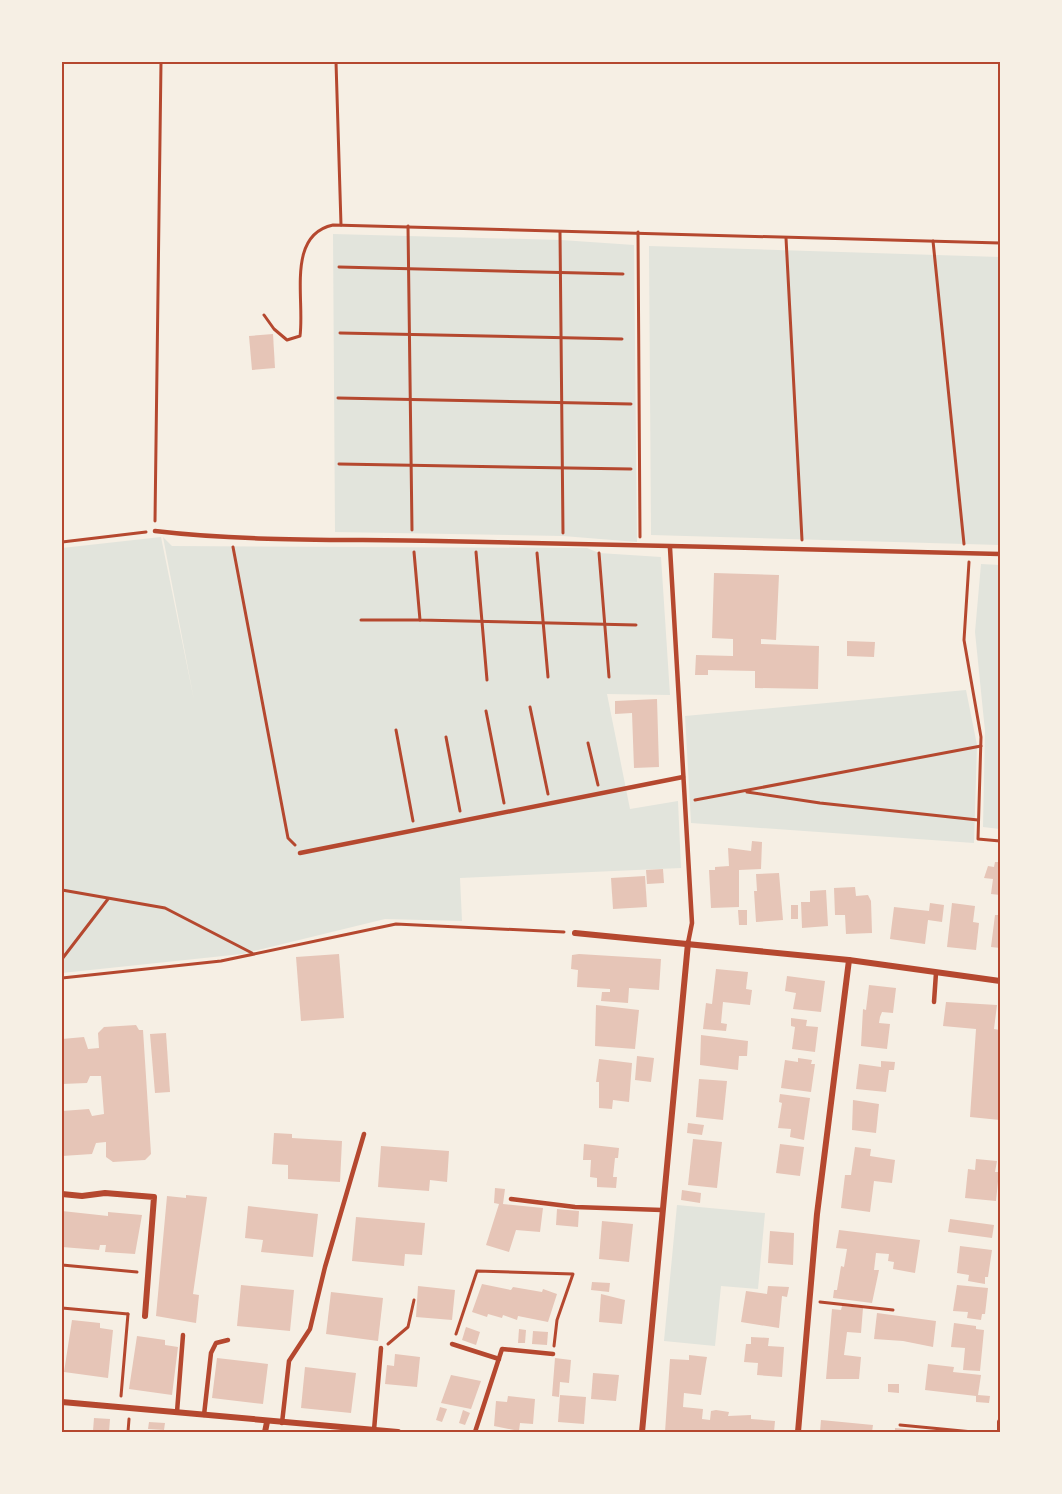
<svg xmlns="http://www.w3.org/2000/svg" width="1062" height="1494" viewBox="0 0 1062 1494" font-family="'Nunito Sans',sans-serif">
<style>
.green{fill:#e2e4dc}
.building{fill:#e6c5b7}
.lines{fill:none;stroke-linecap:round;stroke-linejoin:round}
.path{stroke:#b5482f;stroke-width:3}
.service{stroke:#b5482f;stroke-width:4.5}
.minor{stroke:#b5482f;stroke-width:6}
.neatline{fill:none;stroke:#b5482f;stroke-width:2}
</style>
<rect width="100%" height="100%" fill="#f6efe4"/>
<!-- green -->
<g class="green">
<path d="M333,234L561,240L634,245L637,542L563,536L335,532Z"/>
<path d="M649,246L1000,257V545L651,535Z"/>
<path d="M161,537L194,700L163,537L172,546L587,548L599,553L661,557L670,695L607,694L630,809L678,801L681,868L460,878L462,921L385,919L242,954L62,973V548Z"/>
<path d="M981,564L1000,565V829L983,827L985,731L975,632Z"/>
<path d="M966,690L977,745L974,843L691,823L685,716Z"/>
<path d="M677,1205L765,1213L758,1289L721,1286L715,1346L664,1341Z"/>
</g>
<!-- building -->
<g class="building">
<path d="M273,334L275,368L252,370L249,336Z"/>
<path d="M714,573L779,575L776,640L761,639V644L819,646L818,689L755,688V671L708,670V675H695L696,655L733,656V639L712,638Z"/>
<path d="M847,641L875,642L874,657L847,656Z"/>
<path d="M657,699L659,767L634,768L632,713L615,714V701Z"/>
<path d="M752,841L762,842L761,869L739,870V907L711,908L709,870H715V867L729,866L728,848L751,851Z"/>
<path d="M995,862H1000V895L991,894L993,879L984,878L988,866L994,867Z"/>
<path d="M663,869L664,883L647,884L646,870Z"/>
<path d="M779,873L783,920L756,922L754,891H757L756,874Z"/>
<path d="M645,876L647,907L613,909L611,878Z"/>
<path d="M855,887L856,896L868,895L871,901L872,933L846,934L845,915H835L834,888Z"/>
<path d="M826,890L828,926L802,928L801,902H810V891Z"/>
<path d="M930,903L944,905L942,922L928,920L925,944L890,939L894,907L929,911Z"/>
<path d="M952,903L975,906L973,922L979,923L976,950L947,947Z"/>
<rect x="791" y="905" width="7" height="14"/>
<path d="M738,910H747V925H739Z"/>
<path d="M995,915H1000V948L991,947Z"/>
<path d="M339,954L344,1018L301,1021L296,957Z"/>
<path d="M579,954L661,959L659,990L629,988L628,1003L601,1001L602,992H610V989L577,987L578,970L571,969L572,955Z"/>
<path d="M716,969L748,972L746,989L752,990L750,1005L723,1002L721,1023L727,1024L726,1031L703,1029L706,1003L712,1004Z"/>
<path d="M787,976L825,981L821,1012L793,1009L796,993L785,991Z"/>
<path d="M869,985L896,988L893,1013L882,1012L880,1017L879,1023L890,1024L887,1049L861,1046L863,1009L866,1010Z"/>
<path d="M946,1002L997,1005L994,1029L1000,1030V1120L970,1117L976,1029L943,1026Z"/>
<path d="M596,1005L639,1010L635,1049L595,1046Z"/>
<path d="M791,1018L807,1020L806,1026L818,1027L815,1052L792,1049L795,1027L791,1026Z"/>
<path d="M136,1025L139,1030H143L151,1154L145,1160L113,1162L106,1157V1142L96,1143L92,1154L62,1156V1111L89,1109L92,1116L104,1114L101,1076H90L87,1083L62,1084V1039L84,1037L88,1049L99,1048L98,1033L104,1027Z"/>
<path d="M166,1033L170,1092L155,1093L150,1034Z"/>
<path d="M701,1035L748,1041L747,1056H739L738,1070L700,1065Z"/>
<path d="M637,1056L654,1058L651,1082L635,1080Z"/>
<path d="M798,1058L812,1060L811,1064H815L811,1092L781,1088L785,1060L798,1062Z"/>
<path d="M599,1059L632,1063L629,1102L613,1100L612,1109L599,1108V1082H596Z"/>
<path d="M881,1061L895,1062L894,1070H889L886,1092L856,1089L859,1064L881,1067Z"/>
<path d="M699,1079L727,1081L723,1120L696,1117Z"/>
<path d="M780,1094L810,1098L804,1140L790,1137L791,1129L778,1128L782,1103L779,1102Z"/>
<path d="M853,1100L879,1104L876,1133L852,1130Z"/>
<path d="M688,1123L704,1125L702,1135L687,1133Z"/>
<path d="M274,1133L292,1134V1138L342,1141L340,1182L288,1179V1165L272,1164Z"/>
<path d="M693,1139L722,1142L717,1188L688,1185Z"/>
<path d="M584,1144L619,1148L618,1158H615L613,1177H617L616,1188L597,1187V1178L590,1177L591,1160H583Z"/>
<path d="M780,1144L804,1147L800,1176L776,1173Z"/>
<path d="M381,1146L449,1151L447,1182L430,1180L429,1191L378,1187Z"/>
<path d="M855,1147L871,1149L870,1156L895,1160L892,1183L874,1181L870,1212L841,1208L845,1175H851Z"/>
<path d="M976,1159L997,1161L995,1172H999L996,1201L965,1198L968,1169L975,1170Z"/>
<path d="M495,1188L505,1189L503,1204L543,1208L540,1232L516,1230L509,1252L486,1245L499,1204L494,1203Z"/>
<path d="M682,1190L701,1193L700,1203L681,1200Z"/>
<path d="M186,1195L207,1197L193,1294L199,1295L196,1323L156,1316L167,1196L186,1198Z"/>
<path d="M248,1206L318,1214L313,1257L261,1252L263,1240L245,1238Z"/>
<path d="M557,1209L579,1211L578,1227L556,1225Z"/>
<path d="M62,1211L108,1216V1212L142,1215L135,1254L105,1252L106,1245H100L99,1250L62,1247Z"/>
<path d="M356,1217L425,1223L422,1255L405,1254L404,1266L352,1261Z"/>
<path d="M950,1219L994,1225L992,1238L948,1232Z"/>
<path d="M602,1221L633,1224L629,1262L599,1259Z"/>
<path d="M839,1230L920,1240L915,1273L893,1269L894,1262L888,1261L889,1254L876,1253L874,1270H879L872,1303L833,1298L834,1290H837L841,1266L844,1267L847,1249L836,1248Z"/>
<path d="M770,1231L794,1233L793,1265L768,1263Z"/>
<path d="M960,1246L992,1250L988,1277H985V1284L968,1281L969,1275L957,1273Z"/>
<path d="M592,1282L610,1283L609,1292L591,1290Z"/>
<path d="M482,1284L511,1290L513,1287L542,1292L543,1289L557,1294L548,1322L518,1316L517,1320L503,1315L502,1318L488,1314L487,1317L472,1312Z"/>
<path d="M241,1285L294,1290L290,1331L237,1326Z"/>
<path d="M957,1285L988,1288L985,1314H982L981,1320L967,1318L968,1312L953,1311Z"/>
<path d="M418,1286L455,1290L452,1320L416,1317Z"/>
<path d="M768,1286L789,1287L787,1297L782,1296L779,1328L741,1322L746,1291L767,1294Z"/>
<path d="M331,1292L383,1298L378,1341L326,1334Z"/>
<path d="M601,1294L625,1300L622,1324L599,1322Z"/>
<path d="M842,1306L863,1308L861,1333L847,1332L844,1355L861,1357L859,1379H826L832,1309L841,1310Z"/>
<path d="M877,1313L936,1321L933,1347L903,1341L874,1339Z"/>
<path d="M72,1320L100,1323V1328L113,1330L108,1378L64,1372Z"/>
<path d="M954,1323L976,1326V1329L984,1330L980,1371L963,1370L965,1348L951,1347Z"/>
<path d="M466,1327L480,1332L476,1345L462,1340Z"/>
<path d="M519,1329L526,1330L525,1343H518Z"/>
<path d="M533,1331L548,1332L547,1345L532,1344Z"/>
<path d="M137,1336L165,1340V1345L178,1347L172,1395L129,1389Z"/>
<path d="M751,1337L769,1338L768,1346L784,1347L782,1377L757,1375L758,1363L744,1362L746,1344H751Z"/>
<path d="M395,1354L420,1357L417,1387L385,1384L387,1365L394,1366Z"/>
<path d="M689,1355L707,1357L706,1362L701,1395L684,1393L683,1407L703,1409L702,1419L710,1420L711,1411L716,1410L729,1412L728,1416L751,1415V1419L775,1421L774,1432H665L670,1359L689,1360Z"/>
<path d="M217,1358L268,1364L263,1404L212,1398Z"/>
<path d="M555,1358L571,1360L569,1383L560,1382L559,1397L552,1396Z"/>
<path d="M928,1364L954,1367L953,1372L981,1375L978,1395L990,1396L989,1403L976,1402V1396L925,1390Z"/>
<path d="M305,1367L356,1373L351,1413L301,1408Z"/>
<path d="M593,1373L619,1375L616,1401L591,1399Z"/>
<path d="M451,1375L481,1381L471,1409L441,1403Z"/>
<path d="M888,1384H899V1393L888,1392Z"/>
<path d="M560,1395L586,1397L584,1424L558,1422Z"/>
<path d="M508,1396L535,1399L533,1424L520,1423L519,1431L494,1426L496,1401L507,1402Z"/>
<path d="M440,1407L447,1409L442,1422L436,1420Z"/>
<path d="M463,1410L470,1413L465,1425L459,1423Z"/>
<path d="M94,1418L110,1419L109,1432H86V1430L93,1431Z"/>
<path d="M821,1420L873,1425L872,1432H820Z"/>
<path d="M149,1422L165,1423L164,1430L148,1429Z"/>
<path d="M895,1428L931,1431V1432H895Z"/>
</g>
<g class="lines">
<!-- path -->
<g class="path">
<path d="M336,62L341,225"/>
<path d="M408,226L412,530"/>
<path d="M560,232L563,533"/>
<path d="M638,232L640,537"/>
<path d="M786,238L802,540"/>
<path d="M933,241L964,544"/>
<path d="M339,267L623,274"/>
<path d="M264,315L274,329L287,340L300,336C305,300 286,235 333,225L1000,243"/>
<path d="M340,333L622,339"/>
<path d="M338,398L631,404"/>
<path d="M339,464L631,469"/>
<path d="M155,521L161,62"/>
<path d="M62,542L146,532"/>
<path d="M233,547L288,838L295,845"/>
<path d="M414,552L420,620L636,625"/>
<path d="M476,552L487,680"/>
<path d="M537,553L548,677"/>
<path d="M599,553L609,677"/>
<path d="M969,562L964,640L981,737L978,839L1000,841"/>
<path d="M361,620H420"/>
<path d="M530,707L548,794"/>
<path d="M486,711L504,803"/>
<path d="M396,730L413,821"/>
<path d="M446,737L460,811"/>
<path d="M588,743L598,785"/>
<path d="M747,792L820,803L978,820"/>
<path d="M695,800L981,746"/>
<path d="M62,890L165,908L252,953"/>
<path d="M62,959L108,899"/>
<path d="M62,978L221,961L396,924L564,932"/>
<path d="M62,1265L137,1272"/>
<path d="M820,1302L893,1310"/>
<path d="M62,1308L128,1314"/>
<path d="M456,1334L477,1271L573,1274L557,1320L554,1346"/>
<path d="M388,1344L408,1327L414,1300"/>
<path d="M121,1396L128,1314"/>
<path d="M900,1425L973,1432"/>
<path d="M128,1432L129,1419"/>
</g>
<!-- service -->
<g class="service">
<path d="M155,531C248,542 343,539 437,541C625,546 812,548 1000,554"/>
<path d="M670,548L692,923L688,943"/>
<path d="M300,853L683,777"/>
<path d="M934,1002L936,973"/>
<path d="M511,1199L575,1207L662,1210"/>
<path d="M452,1344L499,1359"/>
<path d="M177,1412L183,1335"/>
<path d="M204,1415L211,1353L216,1343L228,1340"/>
<path d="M282,1423L289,1361L310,1329L325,1267L364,1134"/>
<path d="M374,1430L381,1348"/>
<path d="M475,1432L502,1349L553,1354"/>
</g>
<!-- minor -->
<g class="minor">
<path d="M575,933L849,960L1000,981"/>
<path d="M62,1194L82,1196L105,1193L154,1197L145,1316"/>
<path d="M62,1402L398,1432"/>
<path d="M265,1432L267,1422"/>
<path d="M642,1432L688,943"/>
<path d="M798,1432L817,1214L849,960"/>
<path d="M1000,1432V1422"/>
</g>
</g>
<!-- border -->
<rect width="1062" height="1494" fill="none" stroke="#f6efe4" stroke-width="126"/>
<rect x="63" y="63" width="936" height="1368" class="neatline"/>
</svg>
